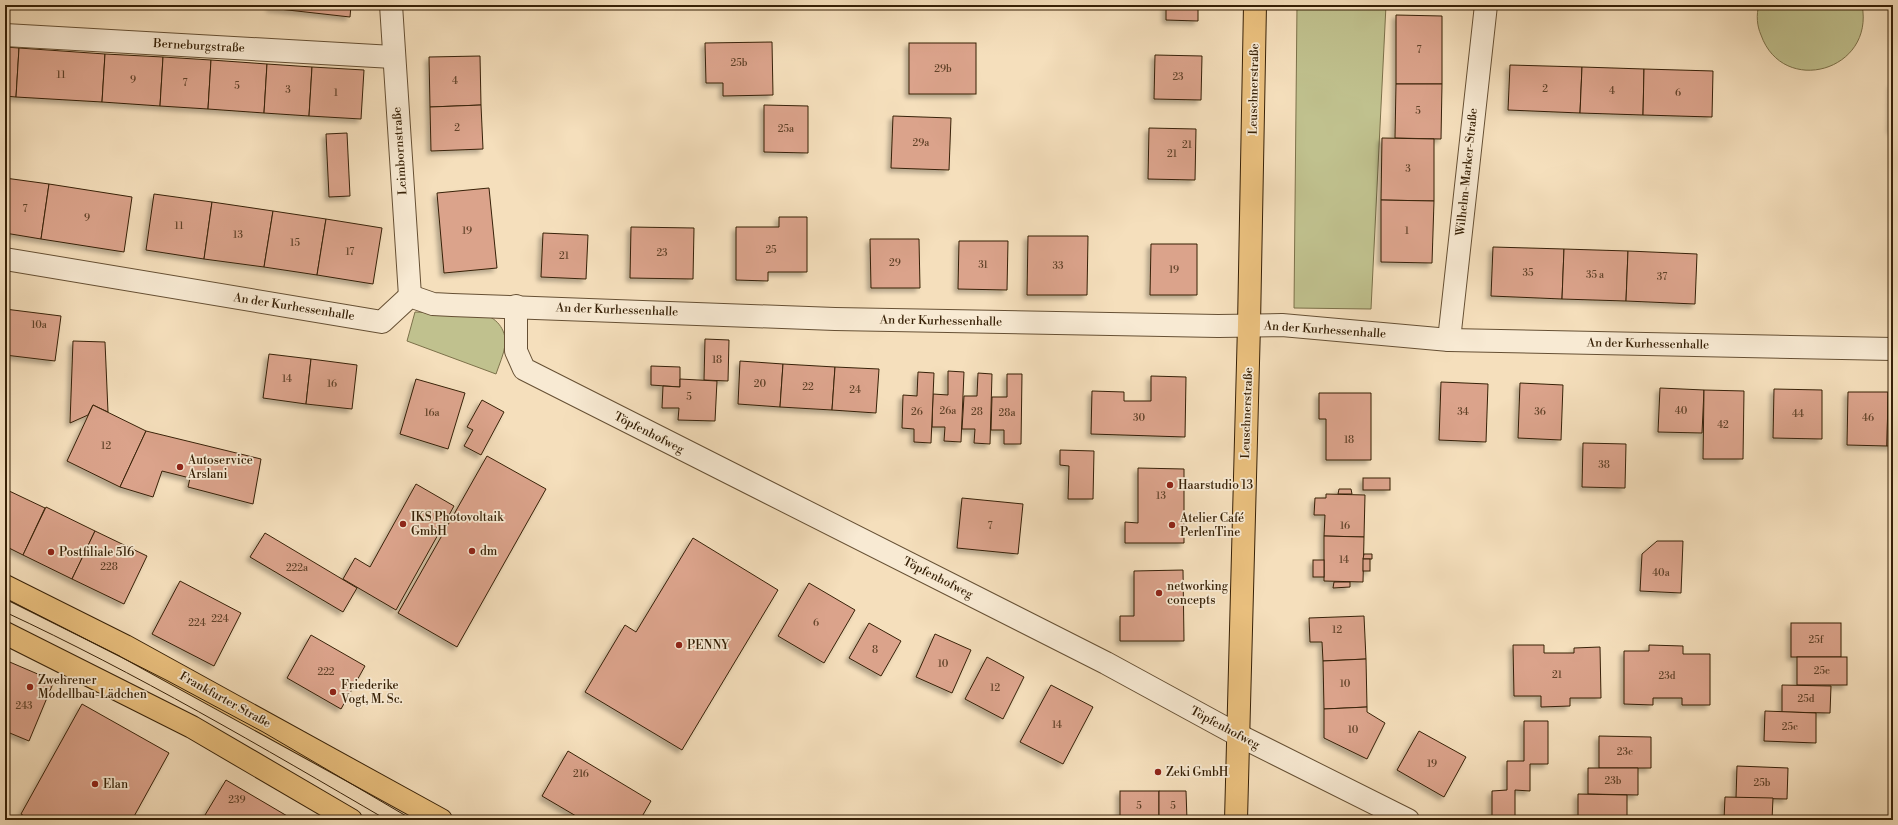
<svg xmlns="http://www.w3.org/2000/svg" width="1898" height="825" viewBox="0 0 1898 825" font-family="'Libre Bodoni',serif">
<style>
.green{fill:#c0c18e;stroke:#7c714a}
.building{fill:#dba38b;stroke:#372107;filter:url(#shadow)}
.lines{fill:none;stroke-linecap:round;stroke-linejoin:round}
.minor-casing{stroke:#665034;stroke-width:24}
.major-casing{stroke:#372107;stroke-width:24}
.minor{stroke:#f8ead3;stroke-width:22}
.major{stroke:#eac07e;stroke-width:22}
.tram{stroke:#372107;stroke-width:1}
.poi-dot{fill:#8f2418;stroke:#f8ead3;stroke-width:1.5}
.labels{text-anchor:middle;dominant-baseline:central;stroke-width:3.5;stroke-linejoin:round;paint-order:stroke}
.number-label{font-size:10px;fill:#604228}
.street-label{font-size:12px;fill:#372107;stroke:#f8ead3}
.poi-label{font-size:12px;fill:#372107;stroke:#f8ead3;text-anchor:start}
</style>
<defs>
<filter id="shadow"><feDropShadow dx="-3.5" dy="3.5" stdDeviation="2" flood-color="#0004"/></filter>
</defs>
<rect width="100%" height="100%" fill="#f5dfbc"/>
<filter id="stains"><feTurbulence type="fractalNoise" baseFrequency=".005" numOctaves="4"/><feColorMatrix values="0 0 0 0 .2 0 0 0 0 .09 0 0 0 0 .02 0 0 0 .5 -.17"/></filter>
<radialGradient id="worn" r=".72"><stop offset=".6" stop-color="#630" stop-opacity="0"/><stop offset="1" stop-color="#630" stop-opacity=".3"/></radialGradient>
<!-- green -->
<g class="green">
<path d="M1297,5H1386L1371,309L1294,308Z"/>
<path d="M1759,5H1862C1875,71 1783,97 1761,35C1757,26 1756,15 1759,5Z"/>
<path d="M415,312L481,314C495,316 507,329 505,345C504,354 499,365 496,374L407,341Z"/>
</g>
<!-- building -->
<g class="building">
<path d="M270,5H351L350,17L270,8Z"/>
<path d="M1166,5H1198V21L1166,20Z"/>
<path d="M1396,15L1442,16V84H1396Z"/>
<path d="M772,42L773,95L723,96V83H706L705,43Z"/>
<rect x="909" y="43" width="67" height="51"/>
<path d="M5,47L19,48L16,97L5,96Z"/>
<path d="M19,48L105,54L102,102L16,97Z"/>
<path d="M105,54L163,57L160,106L102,102Z"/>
<path d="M1155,55L1202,56L1201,100L1154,99Z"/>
<path d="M480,56L481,105L430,107L429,57Z"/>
<path d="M163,57L211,60L208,109L160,106Z"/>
<path d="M211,60L267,64L264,113L208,109Z"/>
<path d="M267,64L312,67L309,116L264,113Z"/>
<path d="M1510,65L1582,67L1580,113L1508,110Z"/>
<path d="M312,67L364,70L361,119L309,116Z"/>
<path d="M1582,67L1644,69L1643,115L1580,113Z"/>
<path d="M1644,69L1713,71L1712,117L1643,115Z"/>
<path d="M1396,84H1442L1441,139L1395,138Z"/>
<path d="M1892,84H1893V130H1891Z"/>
<path d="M481,105L483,149L431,151L430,107Z"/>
<path d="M764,105L808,106V153L764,152Z"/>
<path d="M893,116L951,118L949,170L891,168Z"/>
<path d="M1149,128L1196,129L1195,180L1148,179Z"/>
<path d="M347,133L350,196L329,197L326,134Z"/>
<path d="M1382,138L1434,139V201L1381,200Z"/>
<path d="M5,178L49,184L41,239L5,233Z"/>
<path d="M49,184L132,197L124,252L41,239Z"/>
<path d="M489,188L497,268L444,273L437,193Z"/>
<path d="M154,194L212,202L204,259L146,250Z"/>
<path d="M1381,200L1434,201L1432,263L1381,262Z"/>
<path d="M212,202L273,211L264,267L204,259Z"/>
<path d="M273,211L326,219L317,275L264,267Z"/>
<path d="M779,217H807V272H768V281L736,280V227H779Z"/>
<path d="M326,219L382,228L373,284L317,275Z"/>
<path d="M631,227L694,228L693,279L630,278Z"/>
<path d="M543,233L588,235L586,279L541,277Z"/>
<path d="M1028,236H1088L1087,295H1027Z"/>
<path d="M870,239H919L920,288H871Z"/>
<path d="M959,241H1008L1007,290L958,289Z"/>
<path d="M1151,244H1197V295H1150Z"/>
<path d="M1493,247L1564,249L1562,299L1491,296Z"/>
<path d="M1564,249L1628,251L1626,301L1562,299Z"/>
<path d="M1628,251L1697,254L1695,304L1626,301Z"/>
<path d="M5,309L61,316L55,361L5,355Z"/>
<path d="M705,339L729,340L728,381L704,380Z"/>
<path d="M73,341L105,342L108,412L93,405L88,415L70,423Z"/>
<path d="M269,354L311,359L306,404L263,398Z"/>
<path d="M311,359L357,365L352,409L306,404Z"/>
<path d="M740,361L783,364L780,407L738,404Z"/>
<path d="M783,364L835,367L832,410L780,407Z"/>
<path d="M651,366L680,367V387L651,385Z"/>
<path d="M835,367L879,369L876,413L832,410Z"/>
<path d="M948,371L964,372L961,442L944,441L945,427H932L933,394L948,395Z"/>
<path d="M918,372L934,373L931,443L914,442V429L902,428L903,395L917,396Z"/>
<path d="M978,373L992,374L990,444L974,443L975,429H962L964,396H977Z"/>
<path d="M1007,374H1022L1021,444H1004V430H991L992,397H1007Z"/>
<path d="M1151,376L1186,377L1185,437L1091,434L1092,391L1124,392V401H1151Z"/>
<path d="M416,379L465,393L448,449L400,434Z"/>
<path d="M680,379L717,381L715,421L678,420L679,408H662L663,386L680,387Z"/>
<path d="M1441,382L1488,384L1486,442L1439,440Z"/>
<path d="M1520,383L1563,385L1561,440L1518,438Z"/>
<path d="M1660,388L1704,390L1702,433L1658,432Z"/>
<path d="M1774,389L1822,390V439L1773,438Z"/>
<path d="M1704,390L1744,391L1743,459H1703Z"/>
<path d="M1848,392H1888L1887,446L1847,445Z"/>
<path d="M1888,392H1893V446H1887Z"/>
<path d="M1319,393H1371V460H1326V419H1319Z"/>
<path d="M482,400L504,412L481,455L464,446L473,430L467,427Z"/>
<path d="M93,405L146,431L120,487L67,461Z"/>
<path d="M146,431L261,459L253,504L188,487L190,478L162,471L153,497L120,487Z"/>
<path d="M1583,443L1626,444L1625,488L1582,487Z"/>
<path d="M1060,450L1094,451L1093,499H1068L1069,466L1060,465Z"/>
<path d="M487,456L546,489L457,647L398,613Z"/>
<path d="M1138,468L1184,469V543H1125V522L1138,523Z"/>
<rect x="1363" y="478" width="27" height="12"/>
<path d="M416,484L454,506L396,610L343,579L355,558L370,567Z"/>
<path d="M5,489L45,508L23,555L5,546Z"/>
<path d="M1339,489H1351L1352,494H1338Z"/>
<path d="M1326,494L1365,495L1364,537L1324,536L1325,515H1314L1315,498H1326Z"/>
<path d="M962,498L1023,504L1018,554L957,548Z"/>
<path d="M46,507L95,531L72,579L23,555Z"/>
<path d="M95,531L147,556L124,604L72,579Z"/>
<path d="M265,533L357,588L343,612L250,557Z"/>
<path d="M1324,536L1364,537L1363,582L1324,581Z"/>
<path d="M693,538L778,590L682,750L585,692L625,625L636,632Z"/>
<path d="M1657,541H1683L1681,593L1640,591L1642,554Z"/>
<path d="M1364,554H1372V559H1363Z"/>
<rect x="1363" y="559" width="7" height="12"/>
<rect x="1313" y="560" width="11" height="17"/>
<path d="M1183,570L1184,641H1120V616H1134V571Z"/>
<path d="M180,581L241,613L214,666L152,634Z"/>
<path d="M1334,582H1350V587L1333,588Z"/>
<path d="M809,583L855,610L824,663L778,636Z"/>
<path d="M1364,616L1366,659L1323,661L1322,642H1310L1309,618Z"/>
<path d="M869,623L901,641L881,676L849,658Z"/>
<rect x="1791" y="623" width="50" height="34"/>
<path d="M935,634L971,650L952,693L916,677Z"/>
<path d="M311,635L365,666L341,709L287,678Z"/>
<path d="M1513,645H1544V653H1574V648L1600,647L1601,698H1570V706L1541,707V696H1514Z"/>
<path d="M1649,645L1683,646V654H1710V705H1682V698H1653V705L1624,704V651H1649Z"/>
<path d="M987,657L1024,677L1003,719L965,699Z"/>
<rect x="1797" y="657" width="50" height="28"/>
<path d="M1366,659L1367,707L1324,709L1323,661Z"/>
<path d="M5,660L54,681L29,741L5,731Z"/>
<path d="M1051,685L1093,707L1063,764L1020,742Z"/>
<path d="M1782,685L1831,686L1830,713L1782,712Z"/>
<path d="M82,704L169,753L132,820H31L21,814Z"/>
<path d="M1367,707V712L1385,723L1367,759L1324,738V709Z"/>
<path d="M1765,711L1816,713V743L1764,741Z"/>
<path d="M1524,721H1548V764H1530V791L1515,790V818H1492V791L1507,790V761H1524Z"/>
<path d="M1419,731L1466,757L1444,797L1397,770Z"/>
<path d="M1599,736L1651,737V768H1599Z"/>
<path d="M568,751L651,801L640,820H574L576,816L542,796Z"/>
<path d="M1737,766L1788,768L1787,799L1736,798Z"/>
<path d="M1588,768H1638V795L1588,794Z"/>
<path d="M226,780L294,820H202Z"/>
<rect x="1120" y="791" width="39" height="29"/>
<path d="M1159,791H1186L1187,820H1159Z"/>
<path d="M1578,794L1627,795V820H1578Z"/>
<path d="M1725,797L1773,798L1772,820H1724Z"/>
</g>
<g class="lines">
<!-- minor casing -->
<g class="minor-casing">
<g id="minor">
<path d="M391,5L410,296"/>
<path d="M5,35L393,57"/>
<path d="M5,259L382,322L410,296L433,304L452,305L835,319L1218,326L1282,325L1449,340L1893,349"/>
<path d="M516,306V351L524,369L1106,663L1238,735L1408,820"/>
<path d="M1449,340L1486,5"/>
</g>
</g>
<!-- major casing -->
<g class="major-casing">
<g id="major">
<path d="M5,586L125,646L441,820"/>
<path d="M5,633L192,727L351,820"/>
<path d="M1236,820L1249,325L1255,5"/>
</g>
</g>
<!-- minor -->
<use href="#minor" class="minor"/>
<!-- major -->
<use href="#major" class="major"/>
<!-- tram -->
<g class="tram">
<path d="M5,598L168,681L263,732L413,820"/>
<path d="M5,612C136,673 262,747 387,820"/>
</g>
</g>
<!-- markers -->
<g class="poi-dot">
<circle cx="180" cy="467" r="4"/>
<circle cx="1170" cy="485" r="4"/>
<circle cx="403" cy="524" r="4"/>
<circle cx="1172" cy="525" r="4"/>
<circle cx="472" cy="551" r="4"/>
<circle cx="51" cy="552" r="4"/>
<circle cx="1159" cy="593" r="4"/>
<circle cx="679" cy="645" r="4"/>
<circle cx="30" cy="687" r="4"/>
<circle cx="333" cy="692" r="4"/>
<circle cx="1158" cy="772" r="4"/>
<circle cx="95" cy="784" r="4"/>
</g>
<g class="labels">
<!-- number labels -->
<g class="number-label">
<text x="1419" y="50">7</text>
<text x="739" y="63">25b</text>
<text x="943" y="69">29b</text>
<text x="61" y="75">11</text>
<text x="1178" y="77">23</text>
<text x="133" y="80">9</text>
<text x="455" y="81">4</text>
<text x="185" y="83">7</text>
<text x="237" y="86">5</text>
<text x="1545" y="89">2</text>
<text x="288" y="90">3</text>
<text x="1612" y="91">4</text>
<text x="336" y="93">1</text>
<text x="1678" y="93">6</text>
<text x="1418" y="111">5</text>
<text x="457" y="128">2</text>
<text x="786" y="129">25a</text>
<text x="921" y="143">29a</text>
<text x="1187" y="145">21</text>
<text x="1172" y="154">21</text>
<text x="1408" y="169">3</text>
<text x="25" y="209">7</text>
<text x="87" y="218">9</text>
<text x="179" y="226">11</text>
<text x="467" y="231">19</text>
<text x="1407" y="231">1</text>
<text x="238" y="235">13</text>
<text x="295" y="243">15</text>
<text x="771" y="250">25</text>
<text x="350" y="252">17</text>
<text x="662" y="253">23</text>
<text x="564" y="256">21</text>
<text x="895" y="263">29</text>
<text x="983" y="265">31</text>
<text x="1058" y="266">33</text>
<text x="1174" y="270">19</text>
<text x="1528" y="273">35</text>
<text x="1595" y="275">35 a</text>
<text x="1662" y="277">37</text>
<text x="39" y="325">10a</text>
<text x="717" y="360">18</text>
<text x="287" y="379">14</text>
<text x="332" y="384">16</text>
<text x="760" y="384">20</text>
<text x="808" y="387">22</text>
<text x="855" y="390">24</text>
<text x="689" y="397">5</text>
<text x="948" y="411">26a</text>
<text x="1681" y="411">40</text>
<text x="917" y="412">26</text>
<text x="977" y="412">28</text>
<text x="1463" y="412">34</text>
<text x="1540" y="412">36</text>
<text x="432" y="413">16a</text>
<text x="1007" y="413">28a</text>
<text x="1798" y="414">44</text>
<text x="1139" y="418">30</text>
<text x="1868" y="418">46</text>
<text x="1723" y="425">42</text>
<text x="1349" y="440">18</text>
<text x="106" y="446">12</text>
<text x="1604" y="465">38</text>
<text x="1161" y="496">13</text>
<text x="990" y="526">7</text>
<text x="1345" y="526">16</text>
<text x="1344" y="560">14</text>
<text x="109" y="567">228</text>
<text x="297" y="568">222a</text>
<text x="1661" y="573">40a</text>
<text x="220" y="619">224</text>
<text x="197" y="623">224</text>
<text x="816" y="623">6</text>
<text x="1337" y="630">12</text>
<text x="1816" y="640">25f</text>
<text x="875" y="650">8</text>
<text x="943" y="664">10</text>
<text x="1822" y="671">25e</text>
<text x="326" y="672">222</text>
<text x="1557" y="675">21</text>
<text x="1667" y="676">23d</text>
<text x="1345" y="684">10</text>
<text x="995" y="688">12</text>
<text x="1806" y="699">25d</text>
<text x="24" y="706">243</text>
<text x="1057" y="725">14</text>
<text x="1790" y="727">25c</text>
<text x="1353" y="730">10</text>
<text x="1625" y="752">23c</text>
<text x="1432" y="764">19</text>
<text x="581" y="774">216</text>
<text x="1613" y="781">23b</text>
<text x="1762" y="783">25b</text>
<text x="237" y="800">239</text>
<text x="1139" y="806">5</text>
<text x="1173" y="806">5</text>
</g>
<!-- street labels -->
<g class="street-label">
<text transform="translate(199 46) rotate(3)">Berneburgstraße</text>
<text transform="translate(1254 89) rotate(-89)">Leuschnerstraße</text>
<text transform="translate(400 151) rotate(-94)">Leimbornstraße</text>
<text transform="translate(1467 172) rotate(-84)">Wilhelm-Marker-Straße</text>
<text transform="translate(294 307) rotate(9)">An der Kurhessenhalle</text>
<text transform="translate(617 310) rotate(2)">An der Kurhessenhalle</text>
<text transform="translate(941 321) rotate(1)">An der Kurhessenhalle</text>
<text transform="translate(1325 330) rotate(4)">An der Kurhessenhalle</text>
<text transform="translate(1648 344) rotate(1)">An der Kurhessenhalle</text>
<text transform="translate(1247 413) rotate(-88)">Leuschnerstraße</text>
<text transform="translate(649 433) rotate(27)">Töpfenhofweg</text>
<text transform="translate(938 578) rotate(27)">Töpfenhofweg</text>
<text transform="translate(225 700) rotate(29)">Frankfurter Straße</text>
<text transform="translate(1225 728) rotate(28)">Töpfenhofweg</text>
</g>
<!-- poi labels -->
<g class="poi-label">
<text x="188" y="460">Autoservice<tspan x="188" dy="14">Arslani</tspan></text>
<text x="1178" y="485">Haarstudio 13</text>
<text x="411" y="517">IKS Photovoltaik<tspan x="411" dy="14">GmbH</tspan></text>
<text x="1180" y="518">Atelier Café<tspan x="1180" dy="14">PerlenTine</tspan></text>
<text x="480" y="551">dm</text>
<text x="59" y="552">Postfiliale 516</text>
<text x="1167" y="586">networking<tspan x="1167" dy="14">concepts</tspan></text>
<text x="687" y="645">PENNY</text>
<text x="38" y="680">Zwehrener<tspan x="38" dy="14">Modellbau-Lädchen</tspan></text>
<text x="341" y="685">Friederike<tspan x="341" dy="14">Vogt, M. Sc.</tspan></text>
<text x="1166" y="772">Zeki GmbH</text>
<text x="103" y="784">Elan</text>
</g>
</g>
<!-- margin -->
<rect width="1898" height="825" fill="none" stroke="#f5dfbc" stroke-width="20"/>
<rect x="6" y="6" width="1886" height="813" fill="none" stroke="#372107" stroke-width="2"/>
<rect x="10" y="10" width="1878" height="805" fill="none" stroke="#372107"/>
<rect width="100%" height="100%" filter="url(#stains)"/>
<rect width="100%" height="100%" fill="url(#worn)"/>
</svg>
